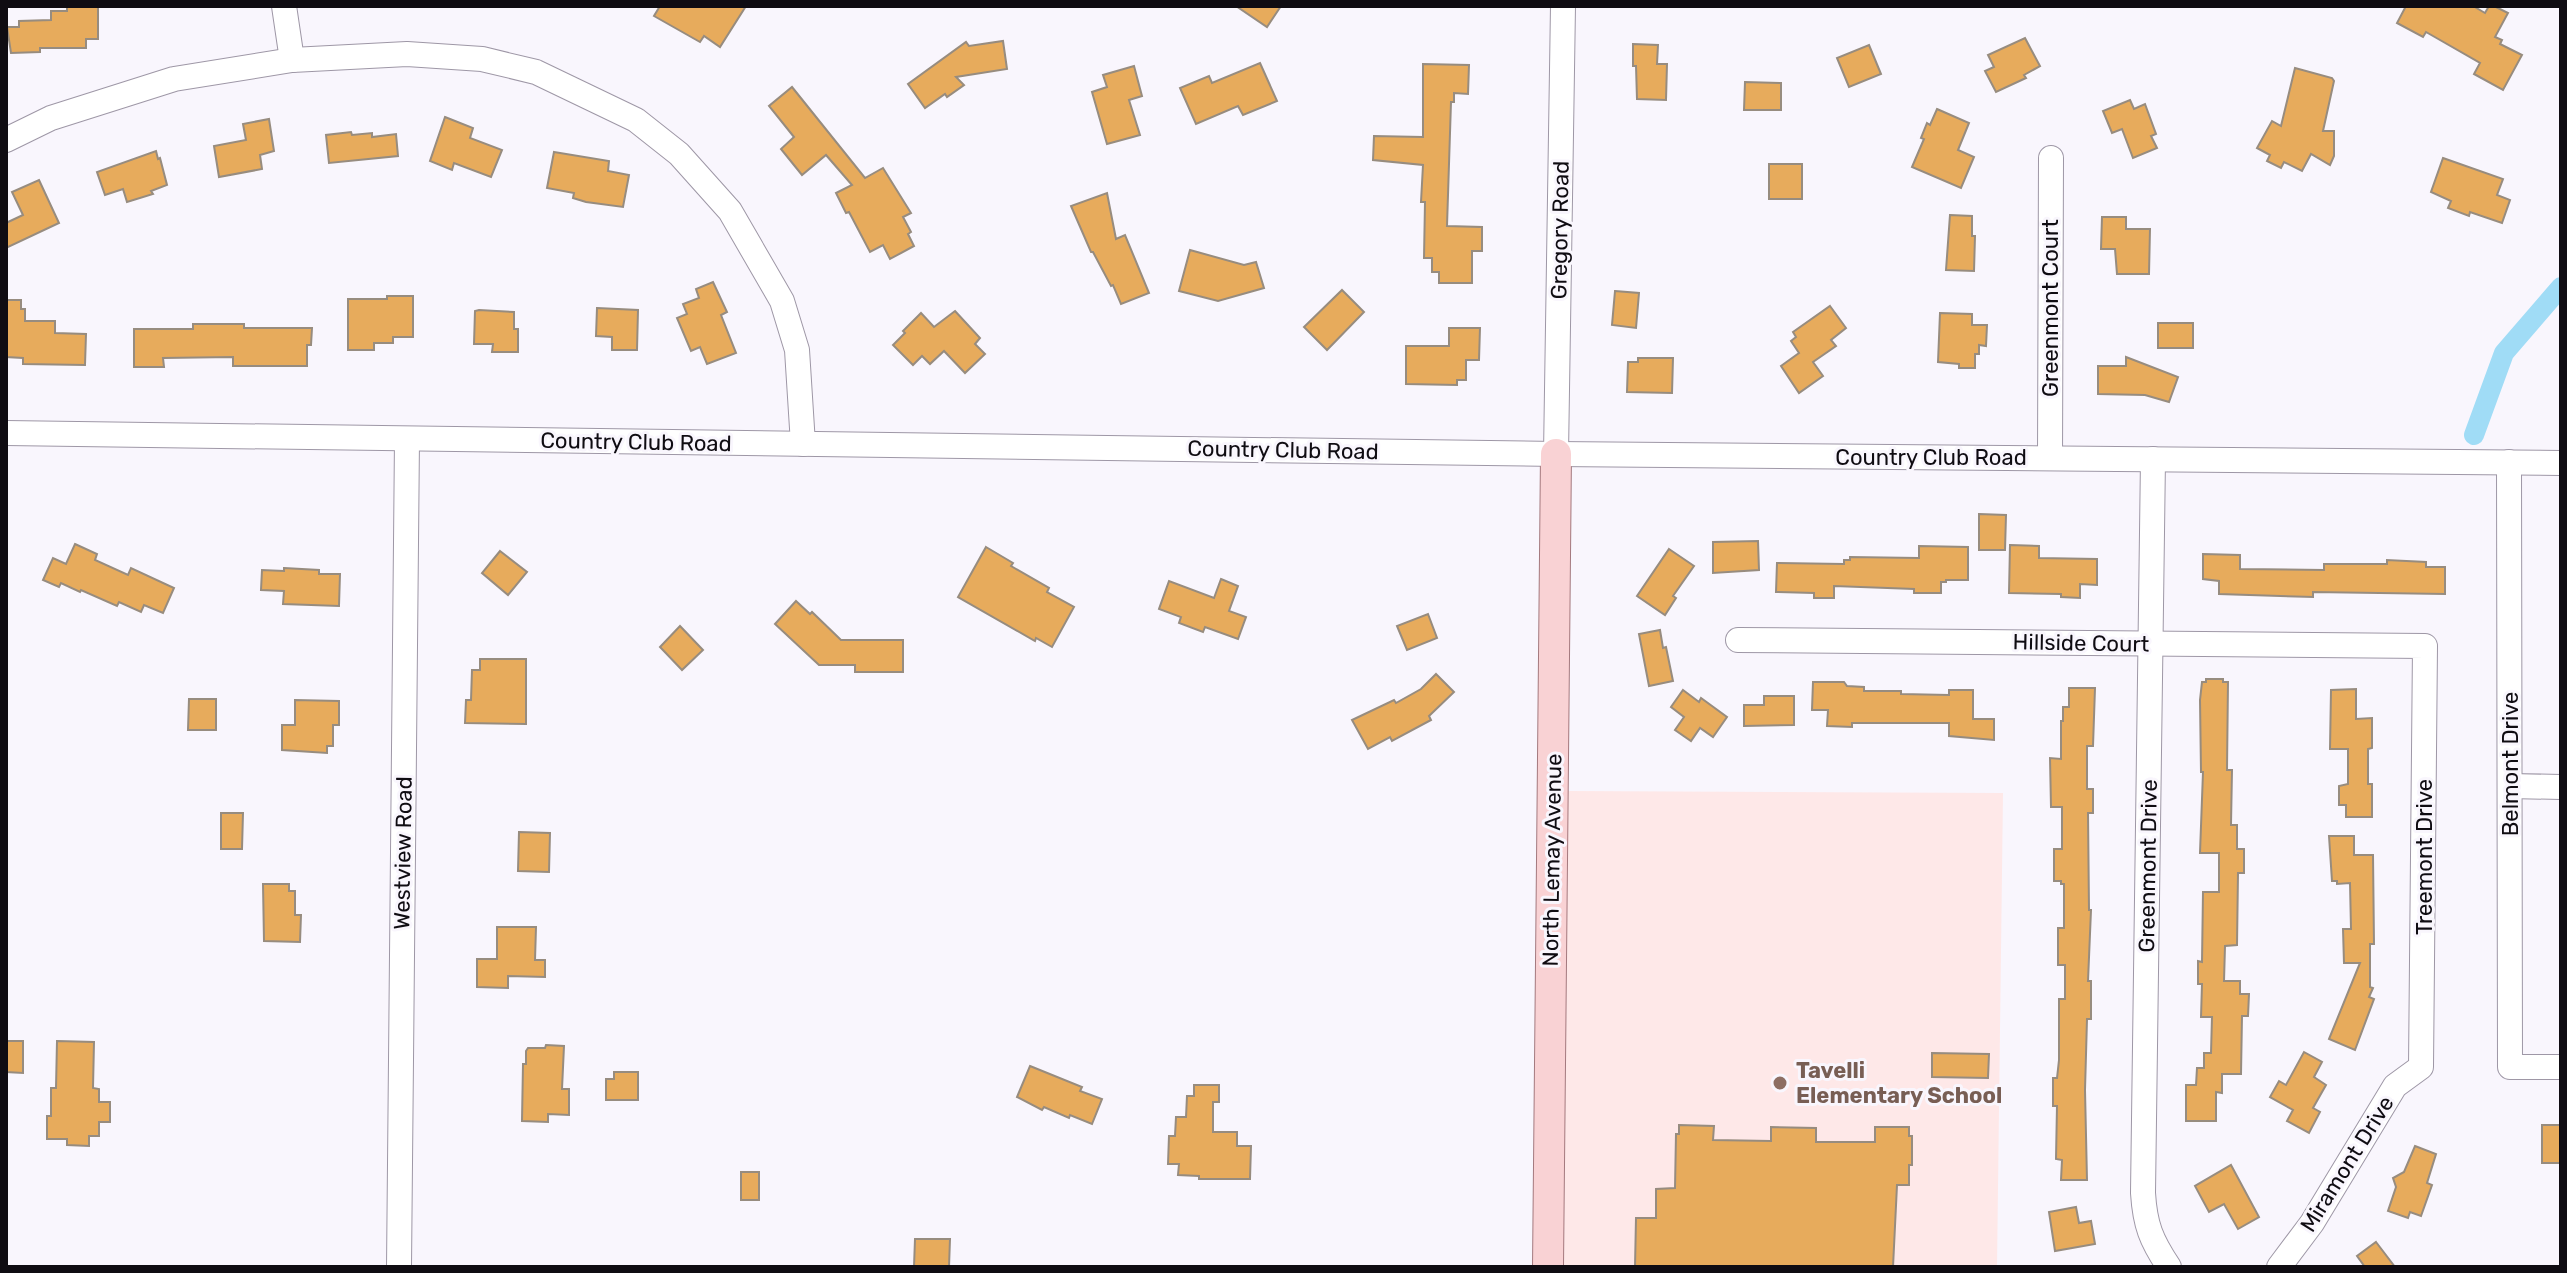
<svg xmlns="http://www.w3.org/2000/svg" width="2567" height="1273" viewBox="0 0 2567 1273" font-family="Rubik,sans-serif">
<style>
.education{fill:#fee8e8}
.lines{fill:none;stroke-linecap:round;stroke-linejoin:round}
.canal{stroke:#a0dcf6;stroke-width:20}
.building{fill:#e7ab5c;stroke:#978c7f;stroke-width:2}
.minor-casing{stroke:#9e97a6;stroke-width:26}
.major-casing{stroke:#a4797e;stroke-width:32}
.minor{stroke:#fff;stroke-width:24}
.major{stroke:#f9d2d4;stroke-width:30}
.education-dot{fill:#8d6e63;stroke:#f9f6fd;stroke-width:3}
.labels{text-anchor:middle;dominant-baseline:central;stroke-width:6;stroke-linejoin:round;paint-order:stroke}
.street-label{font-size:22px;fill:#0f0c12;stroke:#f9f6fd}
.education-label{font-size:22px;font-weight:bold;fill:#785e54;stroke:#f9f6fd;text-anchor:start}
</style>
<rect width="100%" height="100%" fill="#f9f6fd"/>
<!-- education -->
<path class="education" d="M1568,791L2003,793L1997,1267H1557Z"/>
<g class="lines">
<!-- canal -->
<path class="canal" d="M2474,435L2504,353L2561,287"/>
</g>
<!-- building -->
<g class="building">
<path d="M67,6H98V39H86V48H40V52L11,53L7,27H19V21L51,20V11H67Z"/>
<path d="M660,6H746L720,47L704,36L700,42L654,16Z"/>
<path d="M1236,6H1281L1267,27Z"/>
<path d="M2406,6H2473L2485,13L2489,6H2494L2508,13L2495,37L2502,40L2500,44L2522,55L2503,90L2474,74L2480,63L2426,32L2423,37L2397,23Z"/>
<path d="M2025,38L2040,66L2024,75L2026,78L1996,92L1985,71L1994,67L1988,55Z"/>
<path d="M1003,41L1007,69L956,77L964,85L947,97L945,94L925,108L908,84L966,42L969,46Z"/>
<path d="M1633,44L1658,45L1657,64H1667L1666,100L1637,99L1636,66H1633Z"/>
<path d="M1869,45L1881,74L1849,87L1837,58Z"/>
<path d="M1260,63L1277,101L1243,115L1238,106L1196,124L1180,88L1209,76L1212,83Z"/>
<path d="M1423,64L1469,65L1468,94L1454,93V102H1451L1447,226L1482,227V251H1472V283H1439V272H1432V258H1424L1425,202H1421L1423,165L1373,160L1374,136L1423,137Z"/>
<path d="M1134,66L1142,96L1129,100L1140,135L1107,144L1092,92L1107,87L1103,75Z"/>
<path d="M2295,68L2332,78L2334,81L2323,131H2334V156L2330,165L2311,154L2302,171L2284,162L2281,168L2267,161L2270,155L2257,148L2272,121L2281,126Z"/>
<path d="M1745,82L1781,83V110H1744Z"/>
<path d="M792,87L865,178L883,168L911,213L903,217L911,232L908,234L914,246L890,259L883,245L870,252L849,212L846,213L836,193L852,185L826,155L802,175L781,149L794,137L769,106Z"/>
<path d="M2130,100L2134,109L2145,104L2156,134L2151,136L2157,148L2133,158L2122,129L2112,133L2103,111Z"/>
<path d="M1937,109L1969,123L1958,150L1974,157L1961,188L1912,167L1924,139L1921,138L1927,123L1930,125Z"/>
<path d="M445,117L473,128L470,138L502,150L491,177L454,163L452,170L430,161Z"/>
<path d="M269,119L274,151L260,155L262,169L219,177L214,146L246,140L243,124Z"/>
<path d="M351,132L352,135L372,133V137L396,134L398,156L329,163L326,135Z"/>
<path d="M156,151L158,159L160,158L167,185L151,191L153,194L127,202L123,189L105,195L97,172Z"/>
<path d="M554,152L609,161L608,171L629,175L623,207L586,202L573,198L574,193L547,188Z"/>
<path d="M2443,158L2503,179L2497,195L2510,200L2502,223L2470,212L2469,216L2448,208L2451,201L2431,192Z"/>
<rect x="1769" y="164" width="33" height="35"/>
<path d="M39,180L59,223L6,248V223L23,215L12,192Z"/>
<path d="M1107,193L1116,239L1125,235L1149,293L1121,304L1113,285L1111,286L1093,252H1091L1071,206Z"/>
<path d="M1950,215L1972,216V236H1975L1974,271L1946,270Z"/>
<path d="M2102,217H2126V229H2150L2149,274H2117L2115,249H2101Z"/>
<path d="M1190,250L1244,265L1256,262L1264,288L1218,301L1179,291Z"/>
<path d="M713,282L727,312L721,315L736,353L707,364L700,347L691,351L677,318L687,314L683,304L699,298L696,289Z"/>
<path d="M1342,290L1364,312L1327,350L1304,327Z"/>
<path d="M1615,291L1639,293L1636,328L1612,325Z"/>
<path d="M387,296H413V337H393V343H374V350H348V299H387Z"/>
<path d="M6,300H21V309H25V321H55V333L86,334L85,365L23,364V358L6,357Z"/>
<path d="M1830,306L1846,328L1831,340L1836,346L1813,362L1823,376L1799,393L1781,366L1799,353L1791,341L1796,337L1793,332Z"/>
<path d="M597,308L638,310L637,350H612V337L596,336Z"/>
<path d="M479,310L514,312V329H518V352H492L493,344H474L475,311Z"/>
<path d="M955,311L980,338L975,344L985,354L965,373L944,351L930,364L922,356L913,365L893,345L905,333L903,331L921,313L934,327Z"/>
<path d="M1940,313L1972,314V325H1987L1986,346L1979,345V354H1975V368H1959V364L1938,362Z"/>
<rect x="2158" y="323" width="35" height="25"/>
<path d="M193,324H244V328H312L311,345H307V366H233V357L163,358L164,367H134V329H193Z"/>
<path d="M1449,328H1480L1479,360H1466V380H1457V385L1406,384V346H1449Z"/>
<path d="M2126,357L2178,377L2169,402L2145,395L2098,394V366H2126Z"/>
<path d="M1638,358H1673L1672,393L1627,392L1628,362H1638Z"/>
<path d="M1979,514L2006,515L2005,550H1979Z"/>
<path d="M1758,541L1759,570L1713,573V542Z"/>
<path d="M75,544L97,554L95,560L128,575L131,568L174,588L163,613L144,605L141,612L119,602L117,606L81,590L80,592L61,583L59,587L43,580L53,558L66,564Z"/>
<path d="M2010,545L2039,546V558L2097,559V585L2080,584V598L2061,597V594L2009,593Z"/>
<path d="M1919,546L1968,547V580H1946V582H1941V593H1914V589L1834,586V598H1814V593L1776,592L1777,563L1844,564V560H1850V557L1919,558Z"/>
<path d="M986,547L1013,563L1011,566L1049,588L1047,592L1074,607L1052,647L1036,638L1035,641L958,597Z"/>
<path d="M1669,549L1694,566L1673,596L1676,598L1665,615L1637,596Z"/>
<path d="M500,551L527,572L508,595L482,573Z"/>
<path d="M2203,554L2240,555V569L2324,570V564H2387V560L2426,562V567H2445V594L2313,592V597L2219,594V581L2203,579Z"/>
<path d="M284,568L319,570V574H340L339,606L283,604L284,591L261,590L262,570L284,571Z"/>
<path d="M1221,579L1238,586L1229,611L1246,617L1238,639L1205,627L1203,632L1179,623L1181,617L1159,609L1169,581L1214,598Z"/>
<path d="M796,601L810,614L812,612L841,640H903V672H855V665H819L775,624Z"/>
<path d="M1428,614L1437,638L1407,650L1397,626Z"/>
<path d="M680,626L703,650L682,670L660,647Z"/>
<path d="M1660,630L1663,648L1666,647L1673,681L1649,686L1639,634Z"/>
<path d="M480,659H526V724L465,723L466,700H471L472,670H480Z"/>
<path d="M1436,674L1454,692L1429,716L1431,720L1392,741L1390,737L1368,749L1352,720L1394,700L1396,703L1421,689Z"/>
<path d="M2206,679H2223V682H2228L2227,770H2232L2231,825H2237V849H2244V873H2238L2237,945L2225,946L2224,981H2240V994H2249L2248,1016H2242L2241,1074H2222V1093L2216,1092V1121H2186V1085H2196L2197,1068H2204V1053H2211L2212,1017H2201L2202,984H2198V961L2202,962L2203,892H2219V853H2200L2203,772H2201L2200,700L2202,682H2206Z"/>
<path d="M1813,682H1844L1847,686L1864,687V691H1901V694L1949,695V690H1973V719H1994V740L1949,736V723H1852V727L1827,726L1828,710H1812Z"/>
<path d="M2069,688H2095L2093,746H2087V789H2093V813H2088L2089,910H2091L2088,981H2091V1019H2087L2085,1090L2087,1180H2061L2062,1160L2056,1159L2057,1106H2053V1078H2057L2059,1060V999H2065V965H2058V928H2064V884H2061V881H2054V849H2062V807H2051L2050,758L2061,759V721H2063V707H2069Z"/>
<path d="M2356,689V719L2372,718V748L2368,749V784H2372V817H2346V805H2339V786L2348,784V749H2330L2331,690Z"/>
<path d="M1683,690L1699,702L1701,698L1727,717L1713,737L1700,728L1691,741L1675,730L1684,717L1671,707Z"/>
<path d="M1764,696H1794V725L1744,726V705H1764Z"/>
<path d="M189,699H216V730H188Z"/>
<path d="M295,700L339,701V725H333V746H327V753L282,750V725H295Z"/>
<path d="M221,813H243L242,849H221Z"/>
<path d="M519,832L550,833L549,872L518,871Z"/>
<path d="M2329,836H2354V855H2373L2374,944H2370V987L2373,988L2369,997L2374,999L2355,1050L2329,1039L2360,963H2344L2343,929H2351L2350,883L2337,884V881H2332Z"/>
<path d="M263,884H289V891H295V915H301L300,942L264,941Z"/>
<path d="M497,927H536L535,960H545V977L508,976V988L477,987V959H497Z"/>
<path d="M6,1041H23V1073L6,1072Z"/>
<path d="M57,1041L94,1042L93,1088L99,1089V1102H110V1122H99V1136H89V1146L67,1145V1139H47V1116H51V1088H56Z"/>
<path d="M546,1045L564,1046L562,1089H569V1115L548,1114V1122L522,1121L523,1064H526V1051L528,1048H545Z"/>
<path d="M2304,1052L2322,1062L2314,1077L2326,1085L2313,1108L2320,1112L2309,1133L2287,1121L2293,1110L2270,1097L2279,1081L2286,1085Z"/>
<path d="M1932,1053L1989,1054L1988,1078L1932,1077Z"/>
<path d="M1030,1066L1082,1087L1080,1091L1102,1099L1092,1124L1070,1115L1069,1118L1044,1107L1042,1110L1017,1097Z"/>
<path d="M614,1072H638V1100H606V1079H614Z"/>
<path d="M1194,1085H1219V1102H1213V1132H1237V1146H1251L1250,1179H1199V1176L1178,1175L1179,1164H1168L1169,1136H1175L1176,1117H1186L1187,1096H1194Z"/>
<path d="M1679,1125L1714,1126L1713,1140L1771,1141V1127L1816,1128V1142H1875V1127H1909V1136H1912V1165H1909V1185H1897L1893,1267H1635L1636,1218H1656V1189L1675,1188L1676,1134H1679Z"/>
<rect x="2542" y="1125" width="19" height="38"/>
<path d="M2415,1146L2436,1154L2427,1183L2432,1185L2421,1216L2410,1212L2408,1218L2388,1211L2396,1187L2393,1178L2404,1172Z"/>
<path d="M2231,1165L2259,1217L2238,1229L2224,1204L2209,1212L2195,1186Z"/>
<rect x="741" y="1172" width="18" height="28"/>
<path d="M2076,1207L2079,1223L2091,1221L2095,1244L2055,1251L2049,1212Z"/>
<path d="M915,1239H950L949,1267H914Z"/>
<path d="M2376,1242L2395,1267H2365L2357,1256Z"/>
</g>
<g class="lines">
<!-- minor casing -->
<g class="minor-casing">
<g id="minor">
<path d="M284,6L292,60"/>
<path d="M6,140L51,118L174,79L292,60L407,54L482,59L536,72L636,120L679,154L730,211L782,301L797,350L803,444"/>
<path d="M6,433L1556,454L2561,463"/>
<path d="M1556,454L1563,6"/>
<path d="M2050,458L2051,158"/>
<path d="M2153,459L2143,1193C2145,1225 2151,1240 2169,1267"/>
<path d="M2509,462L2510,1067H2561"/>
<path d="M1738,640L2425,646L2421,1067L2395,1086L2312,1223L2279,1267"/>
<path d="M2510,786L2561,787"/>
<path d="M399,1267L407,439"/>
</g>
</g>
<!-- major casing -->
<g class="major-casing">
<path id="major" d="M1548,1267L1556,454"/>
</g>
<!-- minor -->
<use href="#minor" class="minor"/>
<!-- major -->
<use href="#major" class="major"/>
</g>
<!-- markers -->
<circle class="education-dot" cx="1780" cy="1083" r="8"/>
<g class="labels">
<!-- street labels -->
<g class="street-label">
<text transform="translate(1560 230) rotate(-89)">Gregory Road</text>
<text transform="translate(2050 308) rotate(-90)">Greenmont Court</text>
<text transform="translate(636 442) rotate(1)">Country Club Road</text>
<text transform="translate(1283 450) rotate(1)">Country Club Road</text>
<text x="1931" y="457">Country Club Road</text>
<text transform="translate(2081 643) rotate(1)">Hillside Court</text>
<text transform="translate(2510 764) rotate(-90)">Belmont Drive</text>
<text transform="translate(403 853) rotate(-89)">Westview Road</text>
<text transform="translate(2424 857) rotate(-90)">Treemont Drive</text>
<text transform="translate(1552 860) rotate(-89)">North Lemay Avenue</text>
<text transform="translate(2148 866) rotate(-89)">Greenmont Drive</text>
<text transform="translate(2347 1164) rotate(-58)">Miramont Drive</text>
</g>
<!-- education labels -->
<g class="education-label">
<text x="1796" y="1070">Tavelli<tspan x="1796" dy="25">Elementary School</tspan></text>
</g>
</g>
<!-- border -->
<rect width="2567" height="1273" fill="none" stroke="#0f0c12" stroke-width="16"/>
</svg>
